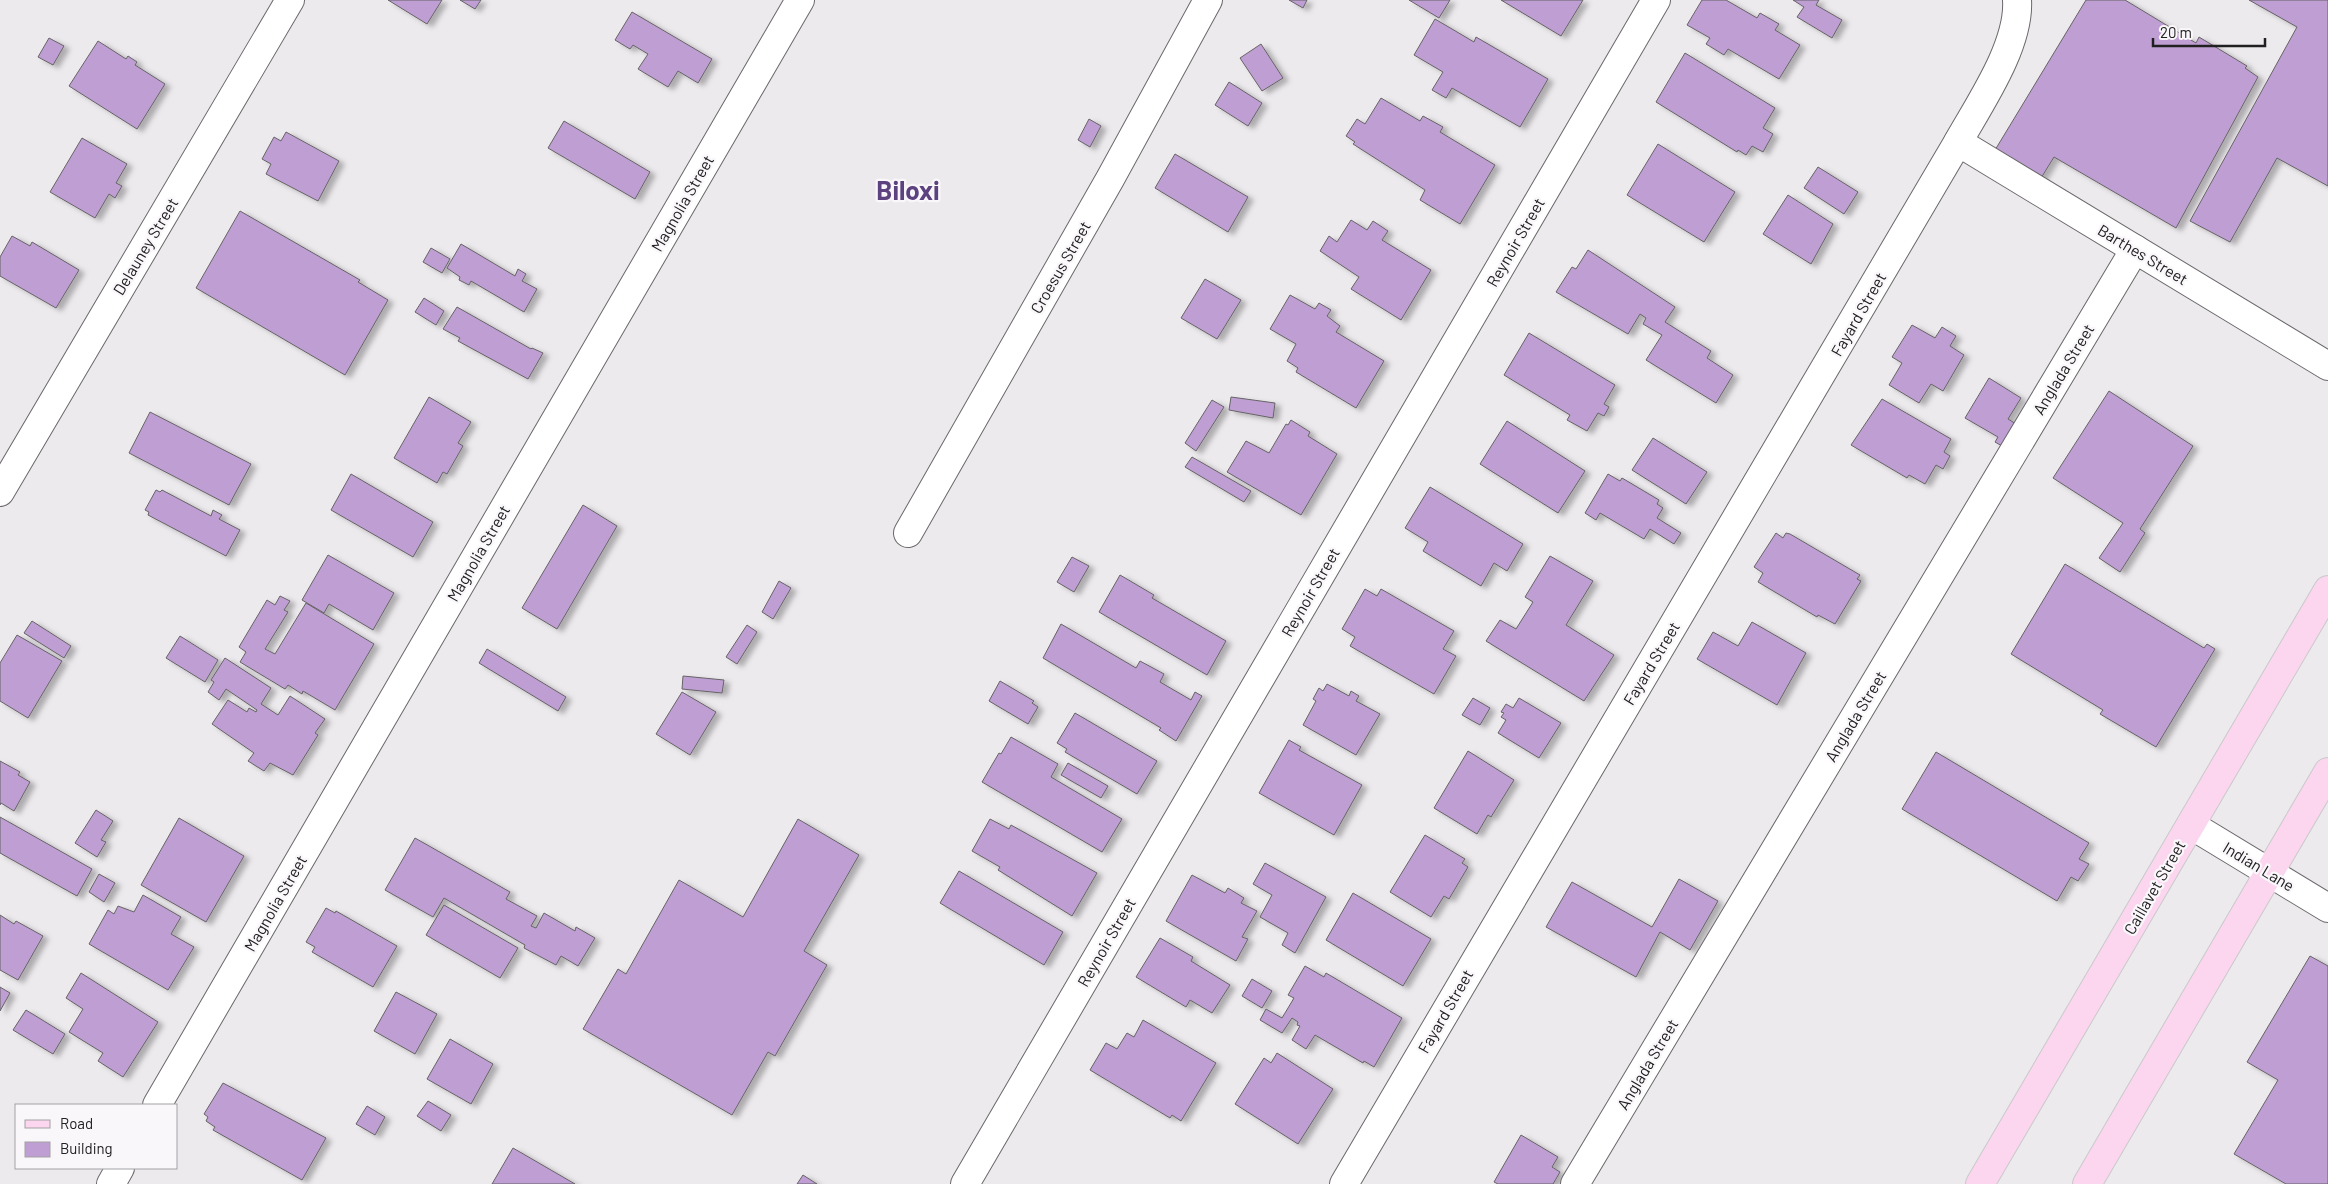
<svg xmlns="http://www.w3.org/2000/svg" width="2328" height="1184" viewBox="0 0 2328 1184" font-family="Barlow,sans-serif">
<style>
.building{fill:#bf9fd3;stroke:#656366;filter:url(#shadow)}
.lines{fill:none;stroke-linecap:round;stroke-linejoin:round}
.minor-casing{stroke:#6b686c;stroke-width:30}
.major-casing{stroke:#cac9ca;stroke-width:30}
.minor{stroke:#fff;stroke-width:28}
.major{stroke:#fbd6ee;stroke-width:28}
.labels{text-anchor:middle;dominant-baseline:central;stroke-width:4.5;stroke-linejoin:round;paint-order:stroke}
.street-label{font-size:16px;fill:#212021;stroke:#faf7fb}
.town-label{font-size:26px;font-weight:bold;fill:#5c427e;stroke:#faf7fb}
</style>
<defs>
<filter id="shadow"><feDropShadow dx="5.5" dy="3" stdDeviation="2.5" flood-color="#0004"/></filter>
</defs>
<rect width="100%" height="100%" fill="#edeaee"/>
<!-- building -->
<g class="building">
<path d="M388,0H442L427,24Z"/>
<path d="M460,0H481L475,9Z"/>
<path d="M1289,0H1307L1303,8Z"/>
<path d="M1409,0H1450L1439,18Z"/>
<path d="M1501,0H1583L1561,36Z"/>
<path d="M1702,0H1726L1757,18L1760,13L1779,24L1775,30L1800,45L1779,79L1728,49L1724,55L1706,44L1710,38L1687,25Z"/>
<path d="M1793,0H1819L1816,5L1842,20L1832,38L1797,17L1804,7Z"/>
<path d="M2086,0H2125L2196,43L2199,37L2247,66L2245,68L2258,77L2176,228L2054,157L2038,183L1992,155Z"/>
<path d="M2249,0H2328V186L2277,158L2230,242L2190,221L2297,27Z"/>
<path d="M632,12L712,59L698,83L678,71L668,87L638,69L648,54L633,45L630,49L615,40Z"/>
<path d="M1435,19L1474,42L1476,37L1548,79L1520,127L1452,88L1446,98L1432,90L1443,72L1414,55Z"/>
<path d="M49,38L64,46L53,65L38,57Z"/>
<path d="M98,41L126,59L128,56L137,62L135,65L165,84L137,129L69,86Z"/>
<path d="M1261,44L1283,78L1262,91L1240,58Z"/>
<path d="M1685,53L1775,108L1763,128L1773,134L1763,152L1752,146L1746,155L1738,150L1737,152L1656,102Z"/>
<path d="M1229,82L1262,103L1248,126L1215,105Z"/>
<path d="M1381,98L1420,121L1423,116L1443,127L1440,132L1495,165L1460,224L1420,200L1425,190L1353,144L1355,142L1346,136L1357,119L1365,124Z"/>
<path d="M1089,119L1101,126L1090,147L1078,140Z"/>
<path d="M564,121L650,172L635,199L548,148Z"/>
<path d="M286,132L339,161L318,201L266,174L271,164L262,159L274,137L281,141Z"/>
<path d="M82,138L127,164L116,183L122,186L115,198L109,194L95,218L50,192Z"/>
<path d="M1658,144L1735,192L1704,242L1627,195Z"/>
<path d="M1175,154L1248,197L1228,232L1155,188Z"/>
<path d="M1818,167L1858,192L1844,214L1804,188Z"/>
<path d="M1788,195L1833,224L1811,264L1763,234Z"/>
<path d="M240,211L360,280L358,282L388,300L345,375L196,288Z"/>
<path d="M1351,220L1367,230L1373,221L1388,231L1382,240L1431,270L1401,320L1351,289L1359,277L1320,251L1329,236L1337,242Z"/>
<path d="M12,236L30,246L32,242L79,270L56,308L0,276V257Z"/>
<path d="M461,244L515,276L518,269L526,274L522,281L537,289L524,312L471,281L469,285L459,280L460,277L447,268Z"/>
<path d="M431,248L450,259L442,273L423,262Z"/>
<path d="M1588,250L1675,307L1665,322L1711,351L1707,358L1733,375L1716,403L1646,360L1662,335L1643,324L1646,318L1640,314L1628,334L1556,292L1572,267L1576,269Z"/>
<path d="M1205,279L1241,300L1217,339L1181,318Z"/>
<path d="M1290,295L1315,309L1319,303L1331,310L1327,316L1340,326L1336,332L1384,361L1356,408L1296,372L1298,368L1287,361L1296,344L1270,329Z"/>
<path d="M424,298L444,311L436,325L415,312Z"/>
<path d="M457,307L531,349L532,348L543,353L528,379L458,341L460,338L443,329Z"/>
<path d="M1912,325L1935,338L1942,327L1956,336L1950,346L1964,355L1943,391L1931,384L1919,403L1889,385L1902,363L1892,357Z"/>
<path d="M1529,333L1615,385L1604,404L1609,407L1604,416L1598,413L1587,431L1567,420L1570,415L1504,375Z"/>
<path d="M1989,378L2021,398L2008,419L2016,424L2002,446L1995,442L1998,437L1965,418Z"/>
<path d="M2109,391L2193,446L2140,529L2145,533L2120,572L2099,558L2123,523L2053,478Z"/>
<path d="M429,397L471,422L458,443L463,446L447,474L443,472L437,483L394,458Z"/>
<path d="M1231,397L1275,403L1273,418L1229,410Z"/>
<path d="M1882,399L1951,439L1944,452L1950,456L1943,469L1936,465L1925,484L1909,475L1907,478L1851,445Z"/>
<path d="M1212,400L1224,407L1196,451L1185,443Z"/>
<path d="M150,412L251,464L229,505L129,453Z"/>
<path d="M1291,420L1310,432L1308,436L1337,454L1301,515L1227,472L1246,441L1269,453L1286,424L1288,425Z"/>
<path d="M1507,421L1585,471L1558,513L1480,464Z"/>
<path d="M1653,438L1707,472L1686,504L1632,470Z"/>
<path d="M1192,457L1251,491L1244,502L1185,467Z"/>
<path d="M351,474L433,522L413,557L331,510Z"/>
<path d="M1608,474L1620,481L1622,478L1659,500L1657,504L1663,508L1657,518L1681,533L1674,544L1650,529L1644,539L1600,513L1596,520L1585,513Z"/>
<path d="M1430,487L1523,544L1507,571L1494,563L1481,586L1423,551L1428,542L1405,528Z"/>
<path d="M156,490L160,492L162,490L211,516L213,510L222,515L219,519L240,530L226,556L148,515L149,512L145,510Z"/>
<path d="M583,505L617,526L557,629L522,608Z"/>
<path d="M1776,533L1783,538L1786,533L1790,534L1860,575L1857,579L1861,581L1835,624L1818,615L1817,617L1758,582L1763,573L1754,567Z"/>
<path d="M328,555L394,593L373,630L329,604L324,613L302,600Z"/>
<path d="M1550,556L1593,581L1566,625L1614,655L1584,701L1486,641L1500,620L1516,629L1533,602L1525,597Z"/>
<path d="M1072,557L1089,566L1074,592L1057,582Z"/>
<path d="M2065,564L2204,648L2207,644L2215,649L2156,747L2100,714L2103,710L2011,654Z"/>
<path d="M1120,575L1154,595L1152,598L1226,641L1207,675L1099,612Z"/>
<path d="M779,581L791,588L773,619L762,612Z"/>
<path d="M1365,589L1377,596L1381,589L1454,631L1443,649L1456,656L1434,694L1350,646L1355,637L1342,629Z"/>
<path d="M280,596L290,601L284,610L288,612L265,649L275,654L306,603L374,644L335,710L303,691L302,694L288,685L285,689L240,662L246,652L239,647L267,600L275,605Z"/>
<path d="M32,621L71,646L64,658L24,633Z"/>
<path d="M1752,622L1806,653L1777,705L1697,659L1713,632L1738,646Z"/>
<path d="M1061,624L1136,668L1140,661L1164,674L1160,682L1191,700L1195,692L1202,696L1176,741L1159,730L1161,728L1043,658Z"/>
<path d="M747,625L757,632L737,664L726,657Z"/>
<path d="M17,635L62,661L28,718L0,701V663Z"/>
<path d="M180,636L218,660L205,682L166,658Z"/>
<path d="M487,649L566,697L558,711L479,663Z"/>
<path d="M225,658L271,688L261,704L278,715L290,696L325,719L315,733L318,735L293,775L270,763L264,771L248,761L254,753L212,724L228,700L247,712L249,708L256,712L257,710L226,689L219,700L208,692L214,682L211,680Z"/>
<path d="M683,676L724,680L722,693L682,689Z"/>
<path d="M1000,681L1034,701L1032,703L1038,707L1028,724L989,701Z"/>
<path d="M1327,684L1349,696L1351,691L1359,696L1356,701L1380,714L1356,755L1303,725L1316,701L1313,699L1319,688L1323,691Z"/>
<path d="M682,692L716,712L690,755L656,734Z"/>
<path d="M1473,698L1490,708L1480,725L1462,715Z"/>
<path d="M1519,698L1561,723L1539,758L1498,733L1506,720L1501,717L1504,713L1501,712L1506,704L1513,708Z"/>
<path d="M1075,713L1157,761L1137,794L1065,752L1067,749L1057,743Z"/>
<path d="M1011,737L1058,764L1051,777L1122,819L1102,852L982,782L999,753L1001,754Z"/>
<path d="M1289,740L1301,747L1299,750L1362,785L1334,835L1259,793Z"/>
<path d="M1468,751L1514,780L1491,817L1488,815L1477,834L1434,808Z"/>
<path d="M1936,752L2089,843L2079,859L2089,864L2078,881L2071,877L2057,901L1902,809Z"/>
<path d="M0,761L20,772L18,775L30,782L14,811L1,803L0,805Z"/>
<path d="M1068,763L1108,786L1101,798L1061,775Z"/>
<path d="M96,810L113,821L101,840L106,842L97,857L75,843Z"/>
<path d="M0,817L92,869L77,896L0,853Z"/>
<path d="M179,818L244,856L206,922L141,885Z"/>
<path d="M798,819L859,855L804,951L827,965L775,1056L768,1052L732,1115L583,1029L618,969L626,974L679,880L743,917Z"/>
<path d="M990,819L1009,829L1011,825L1097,873L1072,916L998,870L1000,867L972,851Z"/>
<path d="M1425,835L1465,859L1462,863L1468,867L1449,899L1444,896L1431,917L1390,892Z"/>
<path d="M415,838L510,892L506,899L537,916L531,926L536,928L544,913L575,931L576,927L595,938L578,966L561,956L556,965L524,948L525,945L444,898L433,917L385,890Z"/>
<path d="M1265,863L1326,897L1295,953L1282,945L1288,933L1260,917L1272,895L1253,884Z"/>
<path d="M959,871L1063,932L1044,965L940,903Z"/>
<path d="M99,874L115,883L104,902L89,892Z"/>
<path d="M1192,875L1225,893L1228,888L1244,898L1241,903L1257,911L1242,937L1248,939L1236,961L1166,921Z"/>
<path d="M1679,879L1718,901L1690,950L1660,932L1636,977L1546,927L1572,882L1652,927Z"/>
<path d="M1353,893L1431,939L1403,986L1326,940Z"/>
<path d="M143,895L181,917L171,934L194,947L168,990L89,944L108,910L114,914L118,906L134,912Z"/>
<path d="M444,905L518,948L500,978L426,935Z"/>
<path d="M326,908L335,913L336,911L397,946L373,987L312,952L315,947L306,942Z"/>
<path d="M0,915L14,924L16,921L43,936L18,980L0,970Z"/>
<path d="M1160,938L1193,957L1191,961L1230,985L1212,1013L1190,1000L1186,1007L1136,977Z"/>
<path d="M2310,956L2328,966V1184H2286L2234,1154L2278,1080L2247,1062Z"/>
<path d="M1305,966L1324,977L1326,973L1402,1018L1374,1067L1364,1061L1363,1063L1315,1035L1306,1049L1292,1040L1300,1026L1297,1025L1298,1022L1292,1018L1282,1033L1260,1020L1266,1009L1282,1018L1294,998L1288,995Z"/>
<path d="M81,973L158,1022L123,1077L98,1061L103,1053L69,1032L83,1009L66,998Z"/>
<path d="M1252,979L1272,991L1262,1008L1242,996Z"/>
<path d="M0,987L10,993L0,1011Z"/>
<path d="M396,992L437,1014L415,1054L374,1031Z"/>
<path d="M26,1010L65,1034L53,1054L13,1030Z"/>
<path d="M1143,1020L1216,1063L1181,1121L1172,1115L1170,1118L1090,1070L1106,1043L1117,1049L1127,1033L1134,1037Z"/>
<path d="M450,1039L493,1064L471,1104L427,1079Z"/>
<path d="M1277,1053L1333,1089L1298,1144L1235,1104L1264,1058L1271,1063Z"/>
<path d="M223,1083L326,1138L302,1180L213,1130L215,1127L206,1121L208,1117L204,1114Z"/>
<path d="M428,1101L451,1115L441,1131L417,1116Z"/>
<path d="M367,1106L385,1117L375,1135L356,1124Z"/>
<path d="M1521,1135L1558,1157L1552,1167L1560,1172L1553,1184H1498L1494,1182Z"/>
<path d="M513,1148L575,1184H492Z"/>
<path d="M803,1175L817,1184H797Z"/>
</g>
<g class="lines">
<!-- minor casing -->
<g class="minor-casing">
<g id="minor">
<path d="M1958,142L2328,366"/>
<path d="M0,492L290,0"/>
<path d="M908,533L1110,179L1208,0"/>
<path d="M2191,825L2328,908"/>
<path d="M157,1105L800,0"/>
<path d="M111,1184L120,1168"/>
<path d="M965,1184L1656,0"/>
<path d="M1344,1184L1958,142C1980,103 2020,45 2017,0"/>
<path d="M1575,1184L2135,249"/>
</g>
</g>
<!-- major casing -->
<g class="major-casing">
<g id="major">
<path d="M1980,1184L2328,590"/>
<path d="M2087,1184L2328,772"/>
</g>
</g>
<!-- minor -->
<use href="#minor" class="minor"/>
<!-- major -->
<use href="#major" class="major"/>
</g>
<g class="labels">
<!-- street labels -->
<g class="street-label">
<text transform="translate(682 203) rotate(-60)">Magnolia Street</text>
<text transform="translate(1515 242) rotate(-60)">Reynoir Street</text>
<text transform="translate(145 246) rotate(-59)">Delauney Street</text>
<text transform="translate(2143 254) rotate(31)">Barthes Street</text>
<text transform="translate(1060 267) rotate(-60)">Croesus Street</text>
<text transform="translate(1858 314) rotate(-60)">Fayard Street</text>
<text transform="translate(2063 369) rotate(-59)">Anglada Street</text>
<text transform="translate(478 553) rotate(-60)">Magnolia Street</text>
<text transform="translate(1310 592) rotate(-60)">Reynoir Street</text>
<text transform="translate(1651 663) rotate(-59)">Fayard Street</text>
<text transform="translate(1855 716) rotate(-59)">Anglada Street</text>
<text transform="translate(2259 866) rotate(31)">Indian Lane</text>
<text transform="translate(2154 887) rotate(-60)">Caillavet Street</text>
<text transform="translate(275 903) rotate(-60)">Magnolia Street</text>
<text transform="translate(1106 942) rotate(-60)">Reynoir Street</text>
<text transform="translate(1445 1011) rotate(-60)">Fayard Street</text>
<text transform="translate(1647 1064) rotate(-59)">Anglada Street</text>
</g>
<!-- town labels -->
<g class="town-label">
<text x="908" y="189">Biloxi</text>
</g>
</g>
<!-- legend -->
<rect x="15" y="1104" width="162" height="65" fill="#faf7fb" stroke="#a3a1a4"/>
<rect x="25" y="1120" width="25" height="8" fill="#fbd6ee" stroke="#a3a1a4"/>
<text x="60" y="1129" font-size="15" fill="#212021">Road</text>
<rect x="25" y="1142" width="25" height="15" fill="#bf9fd3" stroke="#a3a1a4"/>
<text x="60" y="1154" font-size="15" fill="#212021">Building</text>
<!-- scale -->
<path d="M2153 38v8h112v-8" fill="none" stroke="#212021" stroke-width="2.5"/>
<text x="2160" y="38" font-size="15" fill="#212021" stroke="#faf7fb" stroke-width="4" paint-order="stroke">20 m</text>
</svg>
